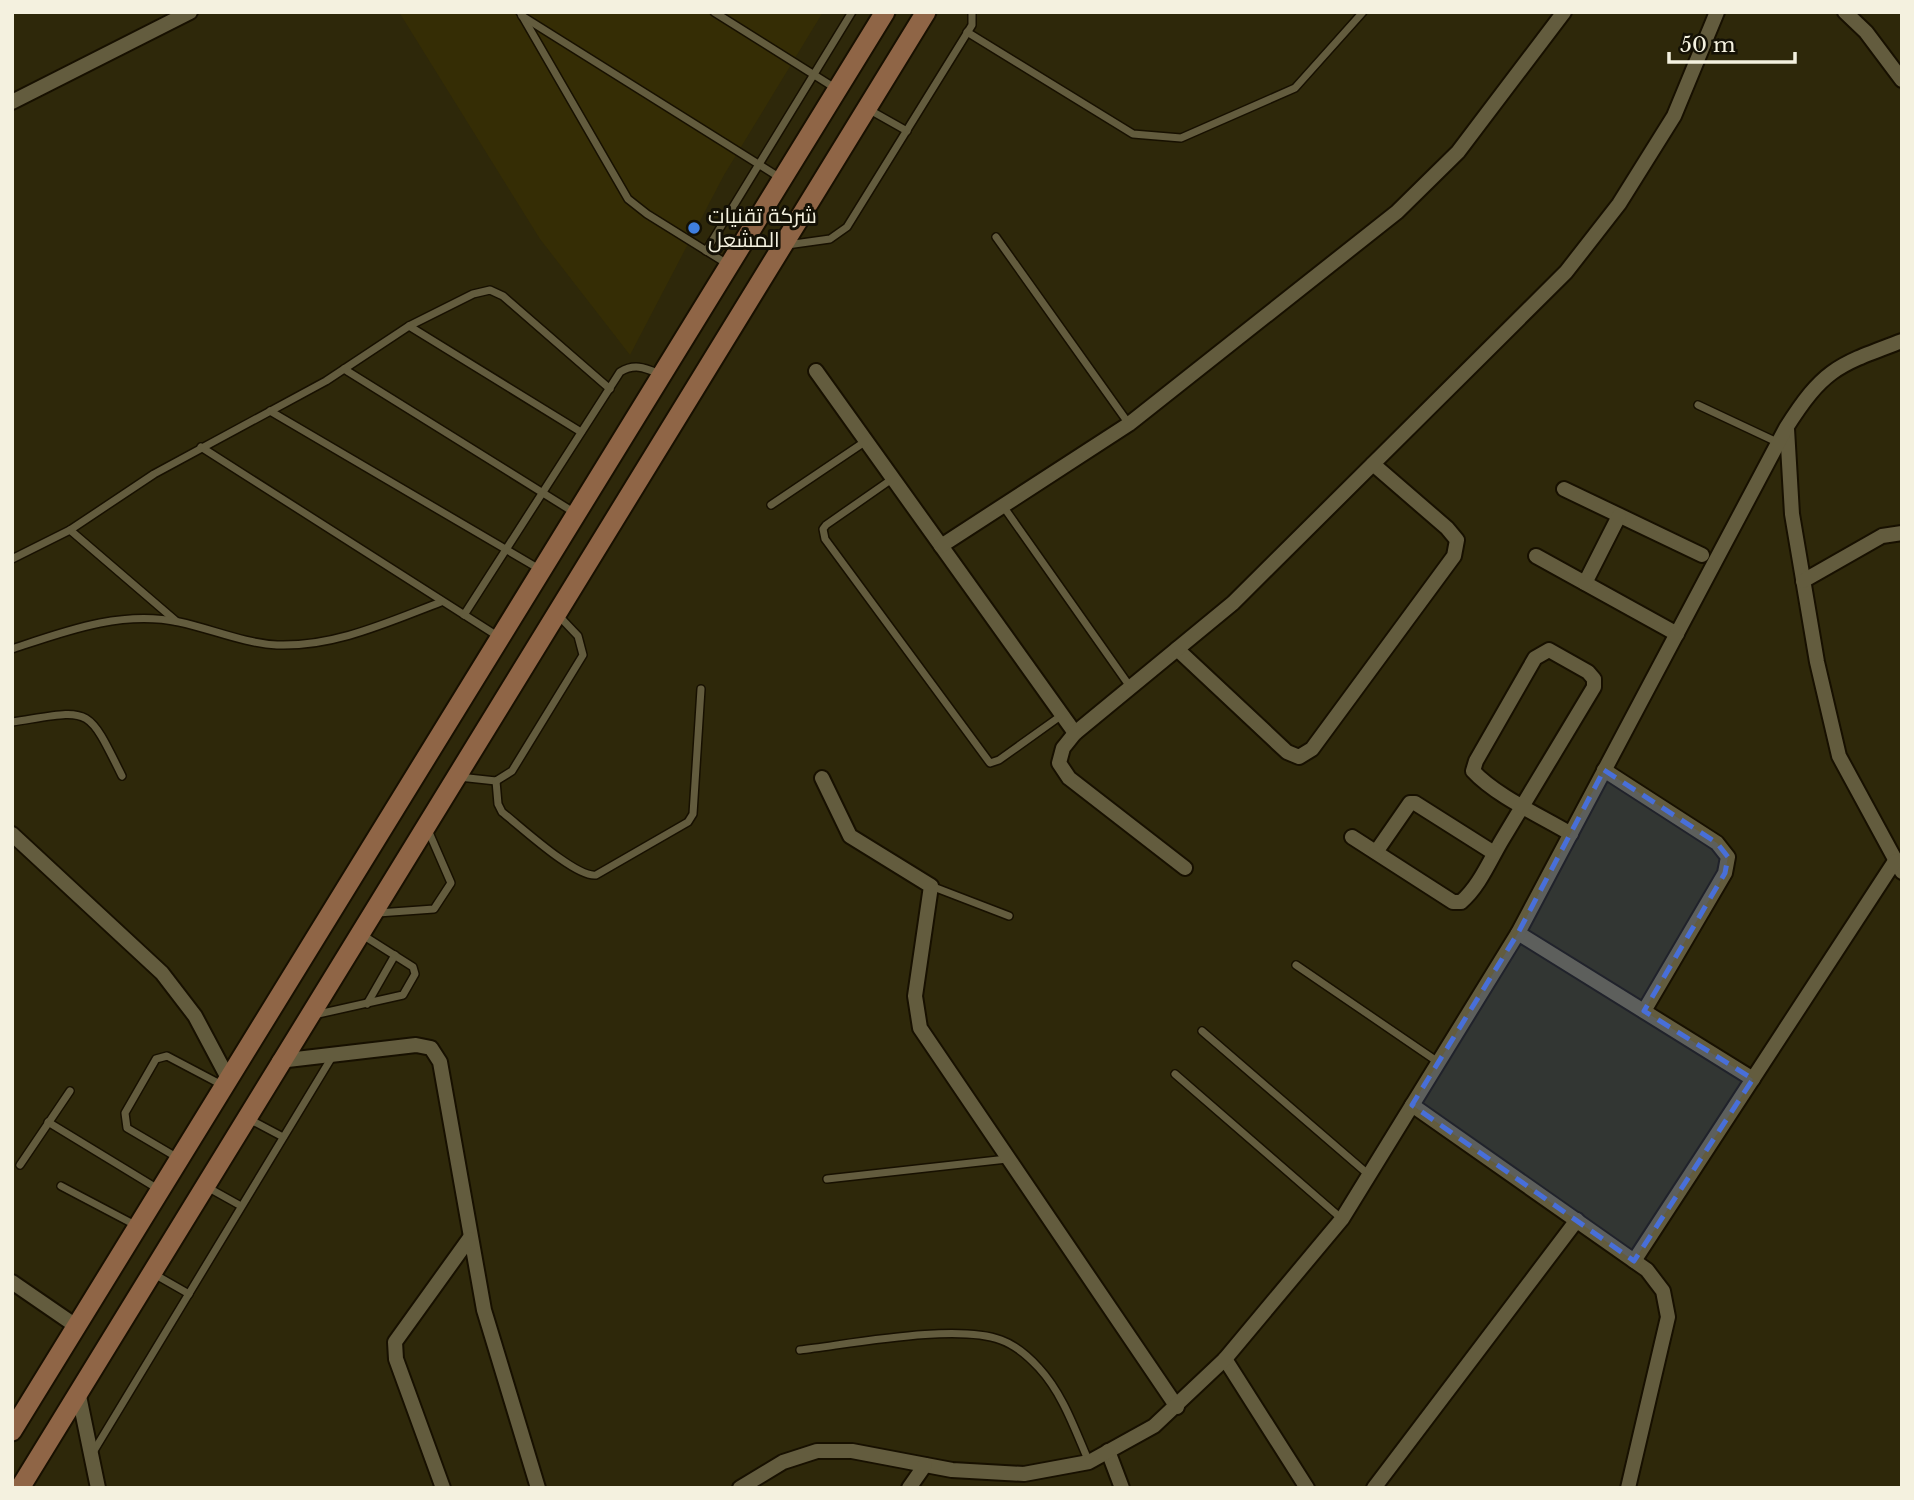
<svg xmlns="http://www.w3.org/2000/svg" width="1914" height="1500" viewBox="0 0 1914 1500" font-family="'Libre Baskerville',Cairo,serif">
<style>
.built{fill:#352d05}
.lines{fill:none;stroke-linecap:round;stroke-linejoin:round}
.lane-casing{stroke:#171000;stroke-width:10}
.street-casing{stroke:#171000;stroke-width:18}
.secondary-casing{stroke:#171000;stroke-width:23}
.lane{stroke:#635c3e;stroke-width:7}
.street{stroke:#635c3e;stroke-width:14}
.secondary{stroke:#8f6546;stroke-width:19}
.marked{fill:#486fd9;fill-opacity:0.2;stroke:#486fd9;stroke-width:5;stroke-dasharray:14 9;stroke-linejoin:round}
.shop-dot{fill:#3f7fe0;stroke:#141105;stroke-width:2.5}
.labels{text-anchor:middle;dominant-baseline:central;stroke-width:6;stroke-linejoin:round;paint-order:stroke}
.poi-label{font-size:21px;fill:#f4f1df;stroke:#141105;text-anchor:start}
</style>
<rect width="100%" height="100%" fill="#2e280a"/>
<!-- built -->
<path class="built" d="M399,12H823L724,175L630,355L540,239Z"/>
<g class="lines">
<!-- lane casing -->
<g class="lane-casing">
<g id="lane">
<path d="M520,12L628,199L647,214L729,265"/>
<path d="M714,12L835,88"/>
<path d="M522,16L782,179"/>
<path d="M967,32L1133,134L1181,138L1295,88L1363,12"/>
<path d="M868,109L907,131"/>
<path d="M996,237L1129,424"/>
<path d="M787,245L830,239L847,227L972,25V12"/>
<path d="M706,251L852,12"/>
<path d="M409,326L581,432"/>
<path d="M344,369L575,513"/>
<path d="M1698,405L1779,443"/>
<path d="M270,411L541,570"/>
<path d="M201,447L499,637"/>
<path d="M892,479L826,525L823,529L825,539L990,763L999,760L1062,715"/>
<path d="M771,505L866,441"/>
<path d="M1003,506L1131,688"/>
<path d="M70,530L176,621"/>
<path d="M12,559L70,530L154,474L326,381L409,326L473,294L490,290L503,296L610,389"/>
<path d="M464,615L620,372C635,363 645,368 660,374"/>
<path d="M12,649C66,631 121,610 179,622C212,629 243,643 277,645C335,647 388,622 441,602"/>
<path d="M12,722C91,710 86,703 122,776"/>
<path d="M459,777L496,781L512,771L583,655L578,636L559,616"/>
<path d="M496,781L498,804L502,812C520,826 576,878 596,875L688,822L693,814L701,689"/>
<path d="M931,886L1009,916"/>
<path d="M378,913L434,909L451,883L428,830"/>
<path d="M1296,965L1438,1062"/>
<path d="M367,1004L395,955"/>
<path d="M314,1015L403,995L415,974L413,967L361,934"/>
<path d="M1202,1031L1369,1175"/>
<path d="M1175,1074L1342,1219"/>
<path d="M249,1119L283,1137"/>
<path d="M48,1122L158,1189"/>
<path d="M178,1158L127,1128L125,1113L156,1059L167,1056L222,1085"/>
<path d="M20,1165L70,1091"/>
<path d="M827,1179L1007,1159"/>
<path d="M61,1186L137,1226"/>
<path d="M207,1187L241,1206"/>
<path d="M154,1274L189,1294"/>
<path d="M800,1350C851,1344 956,1323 1001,1340C1015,1345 1029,1357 1039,1368C1063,1394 1075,1430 1089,1462"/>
<path d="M92,1454L332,1057"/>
</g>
</g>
<!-- street casing -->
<g class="street-casing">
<g id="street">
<path d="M1845,12L1866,32L1902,80"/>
<path d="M12,102L190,12"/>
<path d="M816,371L1075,733"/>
<path d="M1787,429L1792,514L1817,662L1839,756L1902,872"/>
<path d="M1564,489L1702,555"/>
<path d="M941,546L1129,424L1397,212L1458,152L1564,12"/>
<path d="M1536,556L1677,634"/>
<path d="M1803,581L1882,536L1902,533"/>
<path d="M1585,583L1619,516"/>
<path d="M1177,649L1287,752L1299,757L1312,749L1454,556L1457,540L1447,528L1373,464"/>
<path d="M1604,770L1717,843L1728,857L1725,873L1644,1011"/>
<path d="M822,778L850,836L931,886L915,996L920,1028L1177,1407"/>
<path d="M12,834L162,973L195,1016L228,1078"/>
<path d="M1352,837L1453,902H1461C1479,887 1490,860 1502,840C1533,789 1563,738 1594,687V679L1588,672L1549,650L1535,658L1476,761L1473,771C1496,796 1541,816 1571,834"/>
<path d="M1376,852L1410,803H1415L1494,853"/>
<path d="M1185,868L1069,778L1059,763L1063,748L1075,733L1233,603L1566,272L1619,204L1674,116L1717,12"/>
<path d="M1518,933L1753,1079"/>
<path d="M279,1061L416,1045L431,1048L440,1062L484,1310L538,1488"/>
<path d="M1412,1105L1647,1270L1663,1291L1668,1317L1628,1488"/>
<path d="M1634,1261L1895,861"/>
<path d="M12,1282L76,1326"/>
<path d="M1225,1359L1307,1488"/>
<path d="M78,1391L98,1488"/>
<path d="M1108,1451L1122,1488"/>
<path d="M443,1488L396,1359L395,1342L469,1239"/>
<path d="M740,1488L783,1462L817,1451H852L952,1470L1024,1474L1089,1462L1154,1426L1225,1359L1342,1219L1518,933L1786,428C1824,368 1838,365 1902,341"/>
<path d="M909,1488L925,1465"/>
<path d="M1374,1488L1577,1220"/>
</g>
</g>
<!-- secondary casing -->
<g class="secondary-casing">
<g id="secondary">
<path d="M12,1431L885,12"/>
<path d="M20,1488L926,12"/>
</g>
</g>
<!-- lane -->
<use href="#lane" class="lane"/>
<!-- street -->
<use href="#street" class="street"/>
<!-- secondary -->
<use href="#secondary" class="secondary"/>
</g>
<!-- marked area -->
<path class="marked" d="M1604,770L1717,843L1728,857L1725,873L1644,1011L1753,1079L1634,1261L1412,1105L1518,933Z"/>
<!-- markers -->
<circle class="shop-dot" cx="694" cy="228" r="7"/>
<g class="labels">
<!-- poi labels -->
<g class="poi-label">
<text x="708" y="216">شركة تقنيات<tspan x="708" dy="24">المشعل</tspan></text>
</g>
</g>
<!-- border -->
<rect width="1914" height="1500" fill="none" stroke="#f4f1df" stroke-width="28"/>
<!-- scale -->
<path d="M1669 52v10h126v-10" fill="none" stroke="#f4f1df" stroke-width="3.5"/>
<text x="1680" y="52" font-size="21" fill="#f4f1df" stroke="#141105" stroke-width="5" paint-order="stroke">50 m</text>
</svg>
